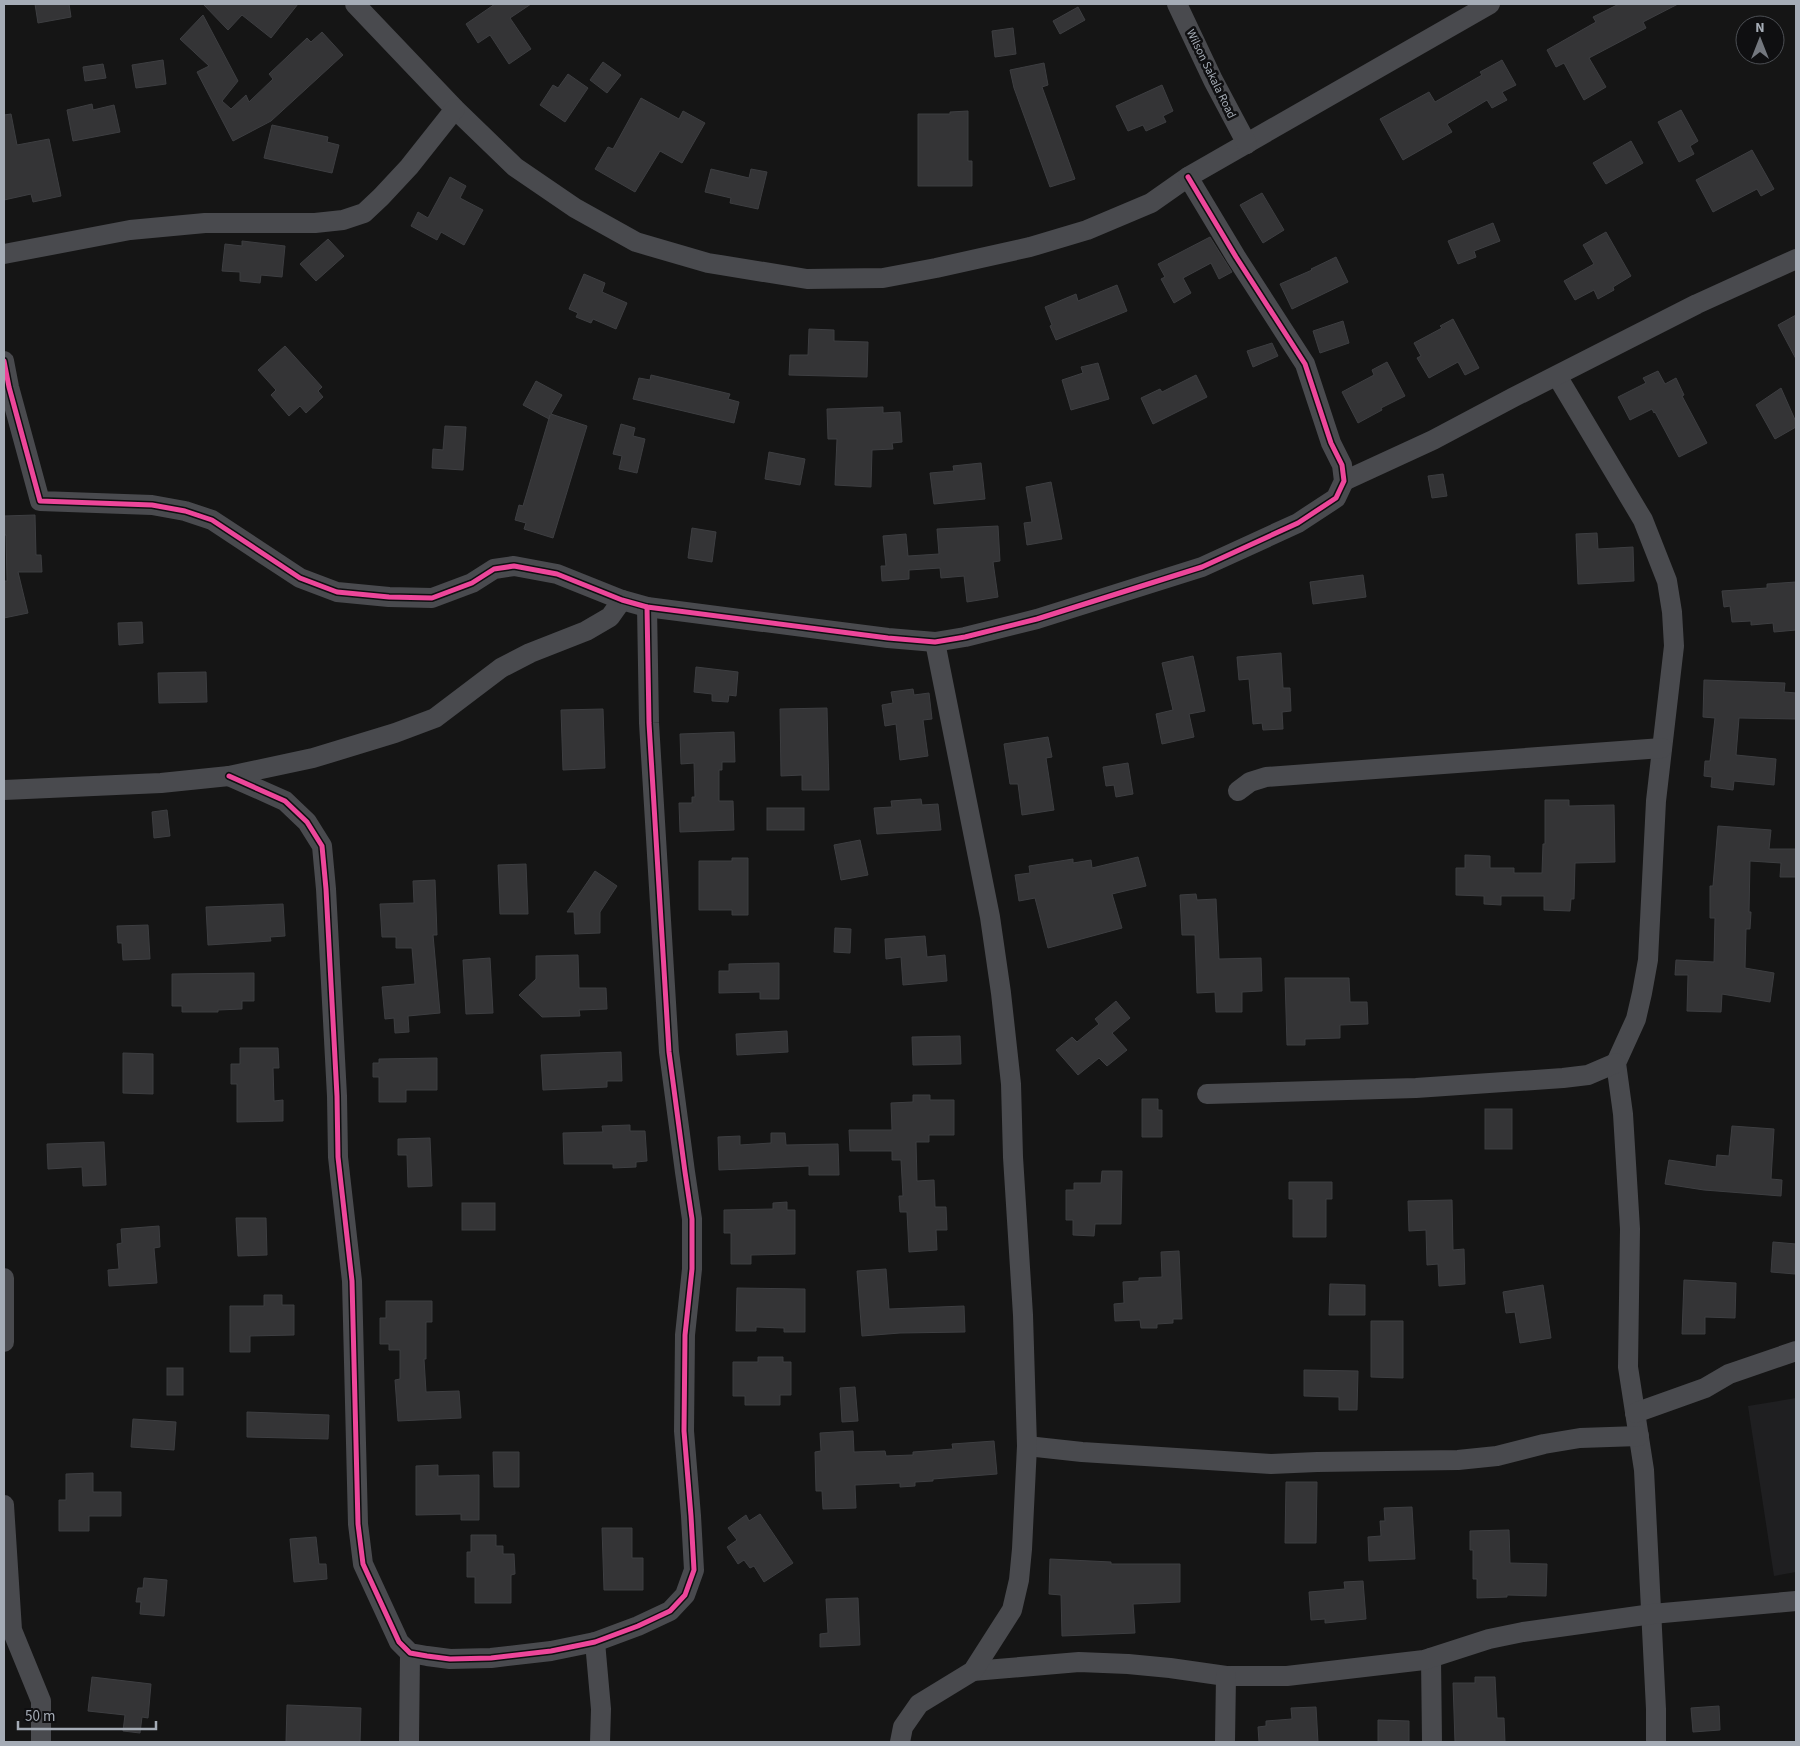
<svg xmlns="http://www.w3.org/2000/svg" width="1800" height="1746" viewBox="0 0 1800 1746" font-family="'Source Sans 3',sans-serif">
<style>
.built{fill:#1f1f21}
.building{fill:#343436;stroke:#3d3e41}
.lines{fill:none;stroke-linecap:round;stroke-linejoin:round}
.minor{stroke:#494a4e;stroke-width:20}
.cycleway-casing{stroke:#0f0f11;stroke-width:8}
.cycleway{stroke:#ed469a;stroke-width:5}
.labels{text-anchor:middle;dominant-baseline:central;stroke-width:5;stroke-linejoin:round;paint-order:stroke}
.street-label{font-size:12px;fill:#a5acb6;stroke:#0f0f11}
</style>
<rect width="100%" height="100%" fill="#151515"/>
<!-- built -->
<path class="built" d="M1796,1398V1572L1774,1576L1748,1406Z"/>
<!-- building -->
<g class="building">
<path d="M35,4H69L71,17L38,23Z"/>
<path d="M203,4H298L271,38L242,15L228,30Z"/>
<path d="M495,4H531L510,18L531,49L509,64L490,35L478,43L466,24Z"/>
<path d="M1619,4H1678L1643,22L1646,28L1589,58L1606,87L1584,100L1564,63L1556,67L1547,50L1596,22L1593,17Z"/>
<path d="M1078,7L1085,20L1060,34L1053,21Z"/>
<path d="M203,15L238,81L222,101L231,109L246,95L249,102L273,79L269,74L307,38L311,42L322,32L343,55L271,121L233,141L197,72L209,66L180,39Z"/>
<path d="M1013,28L1016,54L995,57L992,31Z"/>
<path d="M163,60L166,84L136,88L132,65Z"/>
<path d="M1502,60L1516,85L1502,92L1507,100L1492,108L1487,100L1447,124L1452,132L1403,160L1380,119L1429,92L1435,102L1482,75L1480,72Z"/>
<path d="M603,62L621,75L607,93L590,80Z"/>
<path d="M1044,63L1048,85L1042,87L1075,179L1050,187L1014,88L1010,70Z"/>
<path d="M103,64L106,78L85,81L83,67Z"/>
<path d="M568,74L588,88L565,122L540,105L553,85L558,88Z"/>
<path d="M1162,85L1173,111L1163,116L1166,122L1146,131L1143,125L1128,131L1116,106Z"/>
<path d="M641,98L679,119L683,111L705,123L682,163L660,151L635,192L595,169L608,147L613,149Z"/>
<path d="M92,104L93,110L114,105L120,132L73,141L67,110Z"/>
<path d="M1681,110L1698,141L1690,146L1694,154L1679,162L1658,122Z"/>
<path d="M968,111V161H972V186H918V114H950V112Z"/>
<path d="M11,114L17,145L49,139L61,196L33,202L31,194L4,200V115Z"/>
<path d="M272,125L328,137L327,142L339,145L332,173L264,158Z"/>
<path d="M1631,141L1643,163L1606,184L1593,163Z"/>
<path d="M1752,150L1774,189L1761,196L1757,189L1713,212L1696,180Z"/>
<path d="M711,169L749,178L751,169L767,172L758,209L730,203L731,198L705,192Z"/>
<path d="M450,177L466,186L460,198L483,210L464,245L441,232L437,240L411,226L418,212L428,218Z"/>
<path d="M1262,193L1284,230L1263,243L1240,205Z"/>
<path d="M1493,223L1500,241L1474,251L1476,257L1458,264L1448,241Z"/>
<path d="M1606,232L1631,276L1613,287L1614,290L1598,299L1594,290L1575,300L1564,281L1594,264L1583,245Z"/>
<path d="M1210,237L1232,272L1219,279L1211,263L1183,278L1191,293L1174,303L1161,279L1165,277L1158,264Z"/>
<path d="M328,239L344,256L316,281L300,264Z"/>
<path d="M242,241L285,246L282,277L261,275L260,283L240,281V272L222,271L225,244L242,246Z"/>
<path d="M1336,257L1348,282L1292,309L1280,284L1312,270L1311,269Z"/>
<path d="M584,274L605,283L602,292L627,303L616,329L593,319L591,323L576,317L578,313L569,309Z"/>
<path d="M1117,285L1127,311L1056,340L1050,326L1052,325L1045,307L1076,294L1078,301Z"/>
<path d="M1796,315V359L1778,325Z"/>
<path d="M1453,319L1479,368L1465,375L1458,362L1429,378L1417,358L1421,356L1414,343L1442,328L1440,326Z"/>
<path d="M1343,321L1349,343L1320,353L1313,331Z"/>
<path d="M809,329L834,330V341L868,342L867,377L789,375L790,355H808Z"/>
<path d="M1272,343L1278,356L1253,367L1247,351Z"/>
<path d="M285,346L322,387L318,391L323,397L306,413L300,406L289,416L271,395L276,390L258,370Z"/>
<path d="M1387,362L1405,396L1381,408L1382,410L1358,423L1342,392L1374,375L1372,370Z"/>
<path d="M1098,363L1109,399L1071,410L1062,380L1083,373L1081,367Z"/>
<path d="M1658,371L1665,384L1676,378L1684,395L1682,396L1707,443L1679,457L1655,412L1654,413L1652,409L1630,420L1618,397L1646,383L1643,378Z"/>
<path d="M651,375L730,394L728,399L739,402L734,423L633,399L639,378L650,380Z"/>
<path d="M1196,375L1207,397L1153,424L1141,398L1160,389L1162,392Z"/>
<path d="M536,381L562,395L551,414L587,426L553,538L524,529L526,523L515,520L519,505L523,506L550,415L549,419L523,405Z"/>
<path d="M1781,388L1796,422V427L1775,439L1756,405Z"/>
<path d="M883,407V413L900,412L902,442L892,443L893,449L872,450L871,487L835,485L837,439H828L827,409Z"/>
<path d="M621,424L635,428L633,436L645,439L637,473L619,469L622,456L613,454Z"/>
<path d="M445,426L466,427L463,470L432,468L433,449L443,450Z"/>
<path d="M769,452L805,459L800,485L765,479Z"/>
<path d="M981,463L985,499L934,504L930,473L954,471L953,466Z"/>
<path d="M1443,474L1447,496L1432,498L1428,476Z"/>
<path d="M1051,482L1062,539L1027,545L1024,523L1032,522L1026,487Z"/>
<path d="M35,515L36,555H41L42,572H18L28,613L4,618V581H7L6,535H4V516Z"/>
<path d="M998,526L1000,561L993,562L998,597L967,602L964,576L941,578L940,568L909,570V579L882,581L881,566H886L883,536L906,534L908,556L939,554L937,529Z"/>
<path d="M692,528L716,532L712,562L688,558Z"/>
<path d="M1597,533L1598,549L1633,547L1634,581L1578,584L1576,534Z"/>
<path d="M1363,575L1366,597L1313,604L1310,582Z"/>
<path d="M1796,582V630L1774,632L1773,623L1751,625V621L1732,622L1730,606L1724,607L1722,591L1767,588V584Z"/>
<path d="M142,622L143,643L119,645L118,623Z"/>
<path d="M1281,653L1283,688H1290L1291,711L1282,712L1283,729L1263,730L1262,723L1253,724L1249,679L1239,680L1237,657Z"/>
<path d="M1193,656L1205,711L1189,714L1194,737L1162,744L1156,714L1173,710L1162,663Z"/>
<path d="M696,667L738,672L736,696L729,695L728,702L712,701V694L694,692Z"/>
<path d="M206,672L207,702L159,703L158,673Z"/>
<path d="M1704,680L1785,683L1784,692L1796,693V719L1739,718L1736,755L1776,759L1774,785L1734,781L1733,790L1711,787L1712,777L1704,776L1705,761H1710L1715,718L1703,717Z"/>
<path d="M913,689L914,695L929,693L932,719L923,720L928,756L900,760L896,724L885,726L882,705L893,703L891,692Z"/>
<path d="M827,708L829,790H802V775L781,776L780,709Z"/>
<path d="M603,709L605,768L563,770L561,710Z"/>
<path d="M734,732L735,762H722V770H719V801H733L734,830L680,832L679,803H692V797H695L694,763L681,764L680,734Z"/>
<path d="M1048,737L1052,757L1046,758L1054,810L1022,815L1018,784H1010L1004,744Z"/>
<path d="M1128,763L1133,794L1116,797L1114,785L1106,786L1103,767Z"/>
<path d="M921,799L922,805L938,804L941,830L877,834L874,808L892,807L891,801Z"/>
<path d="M1545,800H1569V806L1614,805L1615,862L1575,863L1574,899H1571L1570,911L1544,910V896H1501V905L1484,904V896L1456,895V868H1465V855L1490,856V868H1514V873H1542L1543,844H1545Z"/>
<rect x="767" y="808" width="37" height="22"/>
<path d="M167,810L170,836L154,838L152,812Z"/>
<path d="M1718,826L1771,830L1769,849H1796V877H1780L1781,863L1750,861L1749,912H1751L1750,929H1746L1745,968L1774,973L1770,1002L1722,994L1721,1012L1687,1011L1688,975H1675L1676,960L1714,962L1715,918H1710V886H1713Z"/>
<path d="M860,840L868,875L841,880L834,845Z"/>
<path d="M1138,857L1146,886L1112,894L1122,928L1048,948L1035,898L1019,901L1015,875L1030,873L1029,866L1073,859V863L1091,860L1092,868Z"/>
<path d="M732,858H748V915H732V910H699V861H732Z"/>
<path d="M526,864L528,914H500L498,865Z"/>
<path d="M595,871L617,886L600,912V933L575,934L574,912H567Z"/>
<path d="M435,880L437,935H433L440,1013L408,1016L409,1032L395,1033L394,1018L385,1019L382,987L415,984L412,948H396V937H382L380,904L414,903L413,881Z"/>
<path d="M1196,894L1197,900L1216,899L1219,959L1261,958L1262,991L1242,992V1012H1216L1215,992L1197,993L1195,935H1182L1180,895Z"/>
<path d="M283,904L285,936L270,937L271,941L208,945L206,907Z"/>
<path d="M148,925L150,959L123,960L122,943H118L117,926Z"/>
<path d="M835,928L851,929L850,953L834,952Z"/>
<path d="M925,936L927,957L945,955L947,981L903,985L901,957L886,959L885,939Z"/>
<path d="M578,955L579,988H606L607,1009L579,1010L580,1016L542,1017L519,995L536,979V956Z"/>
<path d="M490,958L493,1013L466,1014L463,960Z"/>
<path d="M779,963V999H760V992L719,993V971H729V964Z"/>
<path d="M254,973V1001H242V1009L218,1010V1012H182V1006H172V974Z"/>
<path d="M1285,978H1349L1350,1002H1367L1368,1024L1340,1025V1038L1305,1039V1045H1287Z"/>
<path d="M1116,1001L1130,1018L1112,1033L1127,1050L1107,1066L1099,1058L1078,1075L1056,1050L1072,1037L1077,1042L1099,1024L1095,1019Z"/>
<path d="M787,1031L788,1052L737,1055L736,1034Z"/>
<path d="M960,1036L961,1064L913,1065L912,1037Z"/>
<path d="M240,1048H278L279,1068H273L274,1101L283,1100V1121L237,1122V1084H231V1064H240Z"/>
<path d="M621,1052L622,1081H607V1087L543,1090L541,1055Z"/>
<path d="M123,1053L153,1054V1094L123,1093Z"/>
<path d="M437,1058V1090H406V1102H379V1077H373V1063H379V1059Z"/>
<path d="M913,1095H930V1100H954V1135H929V1142H916L917,1181L934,1180L935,1207H946L947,1230H936L937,1250L909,1252L907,1212H900L899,1196H903L901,1160H892V1151H850L849,1130H892L891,1103L913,1102Z"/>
<path d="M1142,1099H1158V1110H1162V1137H1142Z"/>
<rect x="1485" y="1109" width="27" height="40"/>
<path d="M630,1125V1131H645L647,1161L636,1162V1167L613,1168V1164H564L563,1133L603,1132L602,1126Z"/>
<path d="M1732,1126L1774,1129L1771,1179L1782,1180L1781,1196L1704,1190L1665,1184L1669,1160L1716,1167L1717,1155L1729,1156Z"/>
<path d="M771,1133H785L786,1145L838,1144L839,1175H809V1166L719,1170L718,1137L740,1136V1145L771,1143Z"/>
<path d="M430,1138L432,1186L408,1187L407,1155H398V1139Z"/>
<path d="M104,1142L106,1185L83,1186L82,1167L48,1169L47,1144Z"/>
<path d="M1102,1171H1122L1121,1224H1095L1094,1236L1073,1235V1220H1066V1190H1074V1183H1101Z"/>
<path d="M1289,1182H1332V1199H1326V1237H1293V1199H1289Z"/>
<path d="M1452,1200L1453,1250L1464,1249L1465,1284L1439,1286L1438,1264L1427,1265L1426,1230L1409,1231L1408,1201Z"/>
<path d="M787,1202V1210H795V1254L751,1255V1264H731V1233H724V1210L773,1209V1203Z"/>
<rect x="462" y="1203" width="33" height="27"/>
<path d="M236,1218H266L267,1255L238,1256Z"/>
<path d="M159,1226L160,1247L154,1248L157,1283L109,1286L108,1270L119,1269L117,1244L122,1243L121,1229Z"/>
<path d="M1773,1242L1796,1244L1795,1274L1771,1272Z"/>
<path d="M1179,1251L1182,1319H1173V1323L1157,1324V1328H1141L1140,1320L1115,1321L1114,1304L1124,1303L1123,1282L1139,1281V1278L1162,1277L1161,1252Z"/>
<path d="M886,1269L889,1309L964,1306L965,1332L900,1333L862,1336L857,1271Z"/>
<path d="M1684,1280L1736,1283L1735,1318L1705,1317V1334H1682Z"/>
<path d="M1330,1284L1365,1285V1315H1329Z"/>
<path d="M1543,1285L1551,1338L1520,1343L1515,1312L1506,1313L1503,1292Z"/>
<path d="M737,1288L805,1289V1332H784V1328L756,1327V1331H736Z"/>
<path d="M264,1295H282V1305H294V1335L250,1336V1352H230V1306H264Z"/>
<path d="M386,1301H432V1322H426V1359H424L426,1392L459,1391L461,1418L398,1421L395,1380L400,1379V1350H389V1344H380V1318H386Z"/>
<path d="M1371,1321H1403V1378L1371,1377Z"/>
<path d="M758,1357H783V1362H791V1395H780V1405H745V1396H733V1362H758Z"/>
<rect x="167" y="1368" width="16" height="27"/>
<path d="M1304,1370L1358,1371L1357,1410H1339V1397L1304,1396Z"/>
<path d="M855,1387L858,1421L842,1422L840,1388Z"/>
<path d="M247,1412L329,1415L328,1439L247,1437Z"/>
<path d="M133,1419L176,1422L174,1450L131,1447Z"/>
<path d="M853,1431L854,1452L885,1451L886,1456L913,1455V1452L953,1449L952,1444L994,1441L997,1474L933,1479V1481L915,1482V1486L900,1487V1483L855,1485L856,1508L823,1509L822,1491H816L815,1452L821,1451L820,1433Z"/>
<path d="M493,1452H519V1487H494Z"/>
<path d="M438,1465V1476L479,1475V1520H461V1514L416,1515V1466Z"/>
<path d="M93,1473V1492H121V1516H89V1531H59V1500H66V1474Z"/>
<path d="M1286,1482H1317L1316,1543H1285Z"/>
<path d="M1412,1507L1415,1559L1369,1561L1368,1537L1381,1536L1380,1521H1385L1384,1508Z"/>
<path d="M760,1514L793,1563L764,1582L754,1566L750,1568L744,1560L738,1564L727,1547L737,1540L728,1528L746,1515L749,1521Z"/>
<path d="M602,1528H632V1558H643V1590H604Z"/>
<path d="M1509,1530L1510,1563L1547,1564L1546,1596L1507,1595V1597L1477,1598V1579H1473V1550H1470V1531Z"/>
<path d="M471,1535H496V1546H503V1554H514L515,1574L511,1575V1603H475V1577H467V1552H471Z"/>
<path d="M316,1537L319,1564H326L327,1579L294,1582L290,1539Z"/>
<path d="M1050,1559L1111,1562V1564H1180V1602L1133,1604L1135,1633L1062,1636L1061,1595L1049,1594Z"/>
<path d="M144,1578L167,1580L164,1616L140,1614L141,1602H136L138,1588H143Z"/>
<path d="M1363,1581L1366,1619L1325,1623V1619L1311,1620L1309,1592L1345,1589L1344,1582Z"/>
<path d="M858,1598L860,1645L820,1647V1634L828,1633L826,1599Z"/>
<path d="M92,1677L151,1684L148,1718L142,1717L140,1733L123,1731L125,1715L88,1711Z"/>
<path d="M1475,1677H1495L1497,1718H1504L1505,1742H1455L1453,1683H1475Z"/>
<path d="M287,1705L361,1708L360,1742H286Z"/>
<path d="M1719,1706L1720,1730L1693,1732L1691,1708Z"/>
<path d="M1316,1707L1318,1742H1259L1258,1727L1266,1726V1721L1292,1719L1291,1708Z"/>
<path d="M1378,1720L1409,1721V1742H1378Z"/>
</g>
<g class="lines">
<!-- minor -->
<g class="minor">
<path d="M355,4L455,109L515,167L575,208L636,242L708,263L807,279L883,278L936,268L1030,247L1087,230L1151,203L1188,177L1490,4"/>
<path d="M1177,4L1213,80L1247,144"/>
<path d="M4,254L130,230L205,223H315L343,220L364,213L381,197L409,167L455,109"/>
<path d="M4,361L9,387L40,501L152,505L185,511L212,520L300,578L337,592L389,597L432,598L472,583L494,569L514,566L557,574L622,600L647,607L888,638L935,642L965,637L1037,619L1202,567L1298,523L1336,498L1344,481L1342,465L1331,443L1305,364L1236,257L1188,177"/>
<path d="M1557,376L1643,520L1667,581L1672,612L1674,646L1656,801L1648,960L1642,993L1636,1019L1616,1063L1623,1114L1630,1229L1628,1367L1644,1470L1656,1709V1742"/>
<path d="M1344,481L1433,440L1514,397L1697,304L1796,259"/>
<path d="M229,776L285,801L307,822L322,846L326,889L337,1096L338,1157L352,1281L358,1524L363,1564L399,1642L410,1653L427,1656L450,1659L491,1658L551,1651L595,1642L638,1626L670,1611L685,1595L694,1570L691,1516L684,1431L685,1335L692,1269V1219L685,1172L669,1052L649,723L647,607"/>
<path d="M4,790L161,783L229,776L313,758L395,733L435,718L501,668L530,653L586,631L610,617L622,600"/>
<path d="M1238,791L1250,782L1266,777L1662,748"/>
<path d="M1207,1094L1416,1088L1563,1078L1588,1075L1616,1063"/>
<path d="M4,1278V1342"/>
<path d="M1635,1413L1705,1388L1729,1374L1796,1351"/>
<path d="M1027,1446L1082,1452L1271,1464L1317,1462L1458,1460L1497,1456L1544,1444L1580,1438L1639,1436"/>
<path d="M4,1505L12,1630L41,1701V1742"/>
<path d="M595,1642L601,1709L600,1742"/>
<path d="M1431,1658L1432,1742"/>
<path d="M973,1671L1079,1662L1128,1664L1170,1668L1226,1676H1287L1424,1660L1489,1639L1523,1632L1652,1614L1796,1601"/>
<path d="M409,1742L410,1653"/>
<path d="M900,1742L903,1727L919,1704L973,1671L1012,1610L1019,1580L1022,1549L1027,1446L1023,1315L1013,1157L1011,1084L1001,993L990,917L935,642"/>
<path d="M1225,1742L1226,1676"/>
</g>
<!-- cycleway casing -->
<g class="cycleway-casing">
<g id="cycleway">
<path d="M4,361L9,387L40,501L152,505L185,511L212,520L300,578L337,592L389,597L432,598L472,583L494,569L514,566L557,574L622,600L647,607L888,638L935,642L965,637L1037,619L1202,567L1298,523L1336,498L1344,481L1342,465L1331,443L1305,364L1236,257L1188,177"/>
<path d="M229,776L285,801L307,822L322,846L326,889L337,1096L338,1157L352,1281L358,1524L363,1564L399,1642L410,1653L427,1656L450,1659L491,1658L551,1651L595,1642L638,1626L670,1611L685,1595L694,1570L691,1516L684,1431L685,1335L692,1269V1219L685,1172L669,1052L649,723L647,607"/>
</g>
</g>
<!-- cycleway -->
<use href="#cycleway" class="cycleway"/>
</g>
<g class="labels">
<!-- street labels -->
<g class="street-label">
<text transform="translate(1211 74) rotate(64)">Wilson Sakala Road</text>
</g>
</g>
<!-- border -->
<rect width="1800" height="1746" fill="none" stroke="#a5acb6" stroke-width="10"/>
<!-- north arrow -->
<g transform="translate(1760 40)"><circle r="24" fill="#0f0f11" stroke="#4b4e53"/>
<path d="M0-4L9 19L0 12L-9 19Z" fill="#73777e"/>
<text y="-8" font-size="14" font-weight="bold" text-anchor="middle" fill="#a5acb6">N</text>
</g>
<!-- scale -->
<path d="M18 1721v8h138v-8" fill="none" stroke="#a5acb6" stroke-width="2.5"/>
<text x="25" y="1721" font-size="15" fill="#a5acb6" stroke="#0f0f11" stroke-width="4" paint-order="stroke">50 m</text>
</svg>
